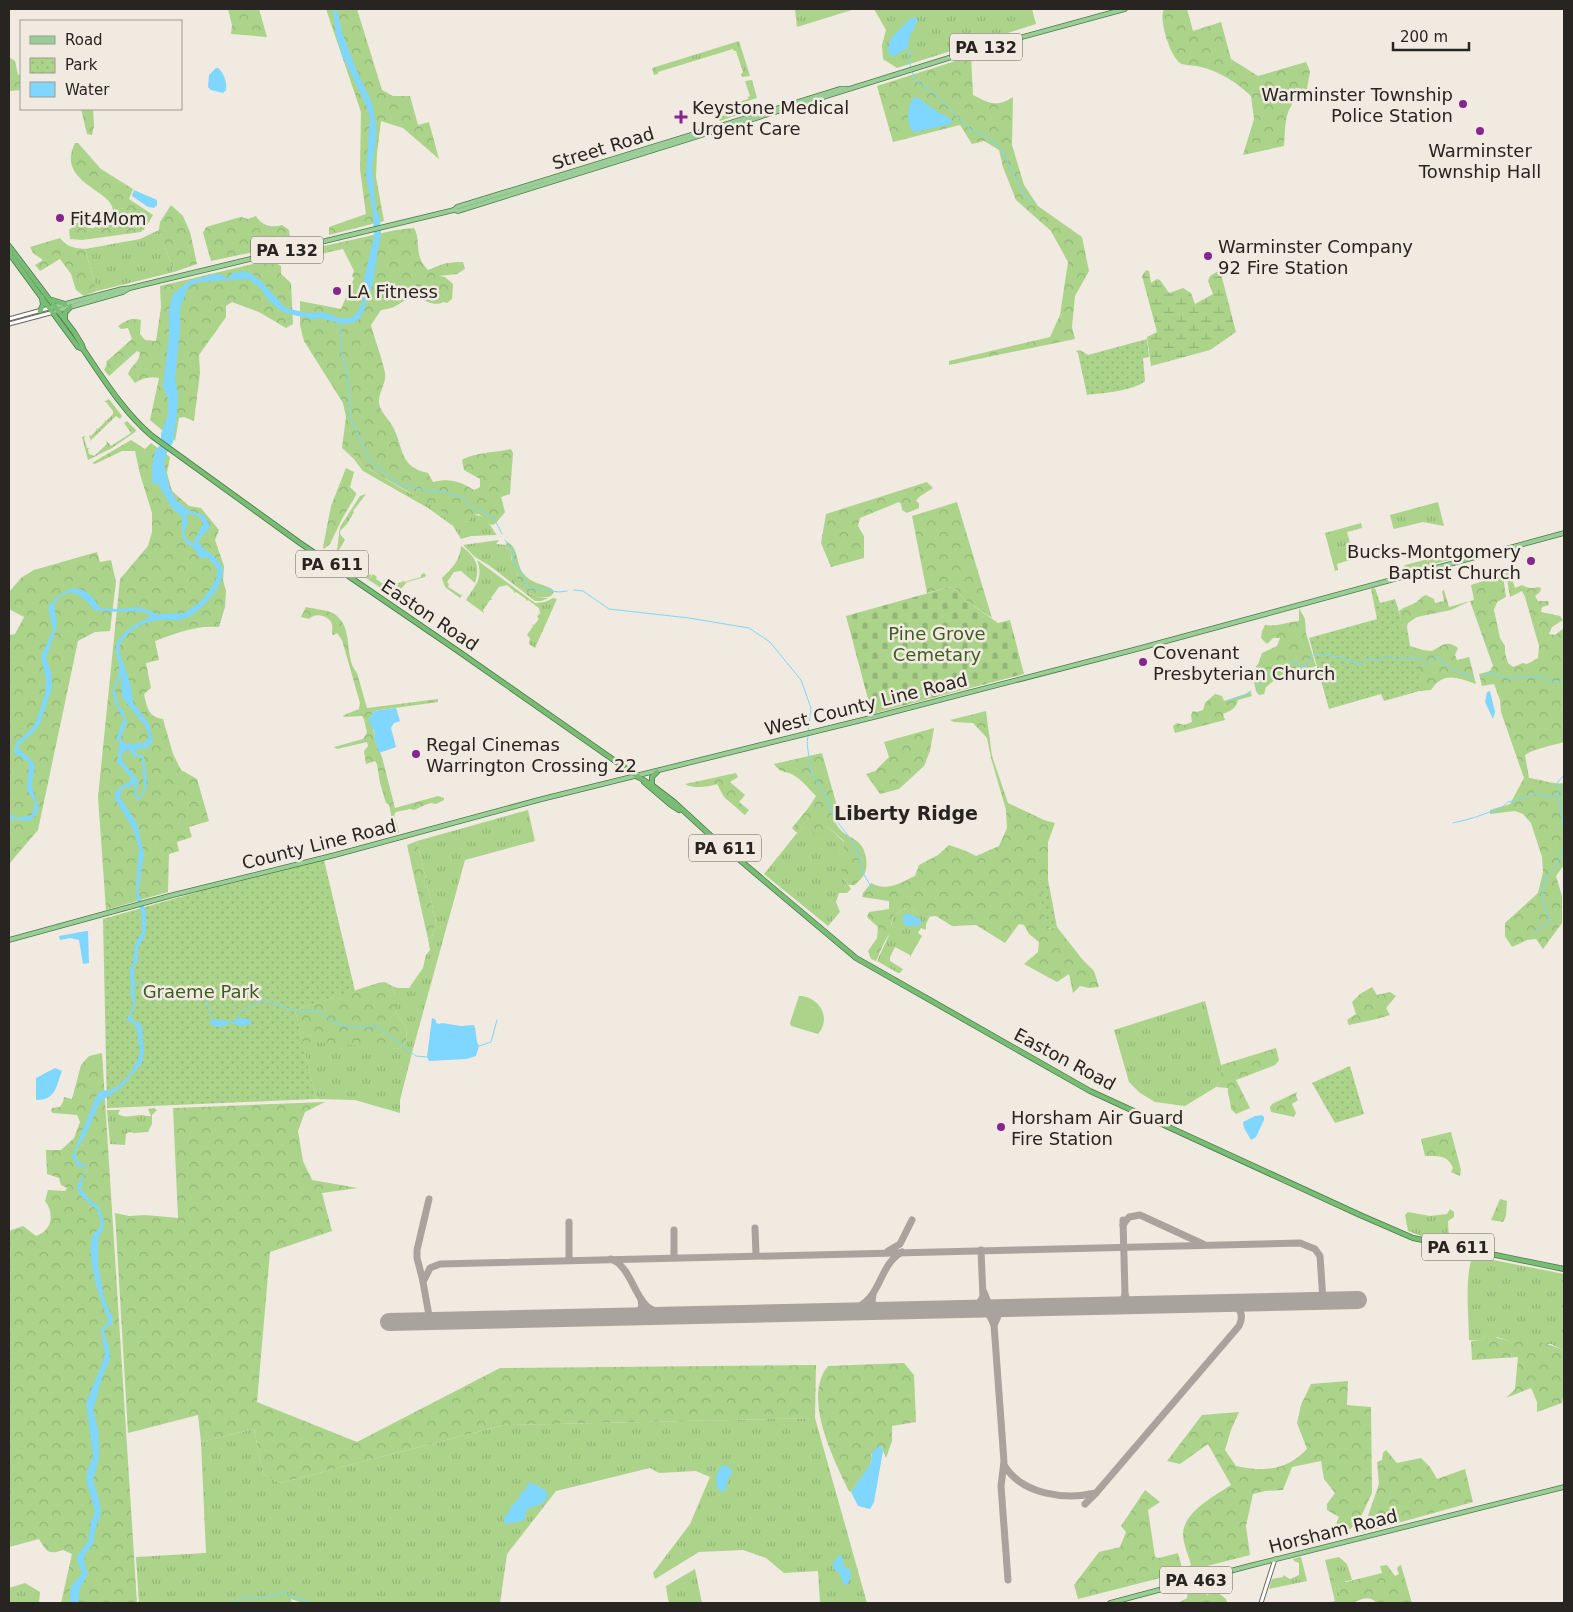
<svg xmlns="http://www.w3.org/2000/svg" width="1573" height="1612" viewBox="0 0 1573 1612" font-family="'DejaVu Sans',sans-serif">
<style>
.grass{fill:url(#grass-tufts)}
.forest{fill:url(#forest-crowns)}
.wetland{fill:url(#wetland-marsh)}
.cemetery{fill:url(#cemetery-stones)}
.park{fill:url(#park-dots)}
.garden{fill:#abd38a}
.water{fill:#7fd6fe;fill-rule:evenodd}
.lines{fill:none;stroke-linecap:round;stroke-linejoin:round}
.stream{stroke:#7fd6fe;stroke-width:1}
.taxiway{stroke:#a8a39c;stroke-width:7}
.runway{stroke:#a8a39c;stroke-width:18}
.secondary-casing{stroke:#6c665e;stroke-width:5}
.primary-casing{stroke:#467c42;stroke-width:5.5}
.trunk-casing{stroke:#467c42;stroke-width:6}
.secondary{stroke:#fff;stroke-width:3}
.primary{stroke:#9acd98;stroke-width:4}
.trunk{stroke:#78bc76;stroke-width:4.5}
.poi-dot{fill:#842590;stroke:#f1eae1;stroke-width:2}
.labels{text-anchor:middle;dominant-baseline:central;stroke-width:5;stroke-linejoin:round;paint-order:stroke}
.shield{fill:#f1eae1;stroke:#645f5b;stroke-width:1}
.shield-label{font-size:16px;font-weight:bold;fill:#272421}
.poi-label{font-size:18px;fill:#272421;stroke:#f1eae1;text-anchor:start}
.street-label{font-size:18px;fill:#272421;stroke:#f1eae1}
.park-label{font-size:18px;fill:#3e5c20;stroke:#f1eae1}
.neighbourhood-label{font-size:19px;font-weight:bold;fill:#272421;stroke:#f1eae1}
</style>
<defs>
<pattern id="grass-tufts" width="24" height="20" patternUnits="userSpaceOnUse" patternTransform="scale(1.25)"><rect width="24" height="20" fill="#abd38a"/><path d="M3 7l-1-3M5 7V3M7 7l1-3M15 17l-1-3M17 17v-4M19 17l1-3" fill="none" stroke="#93b577"/></pattern>
<pattern id="forest-crowns" width="20" height="18" patternUnits="userSpaceOnUse" patternTransform="scale(1.25)"><rect width="20" height="18" fill="#abd38a"/><path d="M2 6a3 3 0 1 1 6 0M12 15a3 3 0 1 1 6 0" fill="none" stroke="#93b577"/></pattern>
<pattern id="wetland-marsh" width="20" height="14" patternUnits="userSpaceOnUse" patternTransform="scale(1.25)"><rect width="20" height="14" fill="#abd38a"/><path d="M1 5h8M5 5V1M11 12h8M15 12V8" fill="none" stroke="#93b577"/></pattern>
<pattern id="cemetery-stones" width="16" height="16" patternUnits="userSpaceOnUse" patternTransform="scale(1.25)"><rect width="16" height="16" fill="#abd38a"/><path d="M2 7V4a2 2 0 0 1 4 0v3zM10 15v-3a2 2 0 0 1 4 0v3z" fill="#93b577"/></pattern>
<pattern id="park-dots" width="8" height="8" patternUnits="userSpaceOnUse" patternTransform="scale(1.25)"><rect width="8" height="8" fill="#abd38a"/><path d="M2 2h.1M6 6h.1" fill="none" stroke="#93b577" stroke-width="1.8" stroke-linecap="round"/></pattern>
</defs>
<rect width="100%" height="100%" fill="#f1eae1"/>
<!-- grass -->
<g class="grass">
<path d="M795,9H855L797,27Z"/>
<path d="M874,9H1032L1036,24L897,68L883,59L882,45L886,30Z"/>
<path d="M739,41L750,76L742,77L741,74L743,72L736,51H734L733,49L658,72V74L654,75L652,68Z"/>
<path d="M752,80L757,98L737,104L740,114L720,121L715,116L718,117L738,111L736,103L748,99V97L750,96L745,81Z"/>
<path d="M159,230L174,272L97,291L85,249L140,239Z"/>
<path d="M109,399L122,416L120,419L116,416L91,440V442L89,435L91,436L97,430L96,428L98,429L105,422L104,420L106,421L113,414V411L106,402H104Z"/>
<path d="M127,421L136,430L135,432L112,448L88,460L82,437L86,436L84,438L87,448H89L88,450L89,454L94,456L107,444L106,440L111,446L131,433L124,423Z"/>
<path d="M342,448L357,458L362,465L404,490L458,518L467,522L473,515C486,514 490,526 497,535L471,536L461,539L453,526L428,508L363,471L354,459Z"/>
<path d="M366,494L353,511L354,512L347,524L340,531V534L345,540L339,550L341,553L340,555L347,560L349,558V561L360,568L362,567L361,569L370,575L372,574L369,580L333,556L337,550L340,527L360,496Z"/>
<path d="M1438,502L1444,526L1423,522L1394,529L1393,527L1390,515Z"/>
<path d="M1361,523L1362,528L1347,532L1350,543L1346,545L1350,560L1337,564L1338,570L1335,571L1325,533Z"/>
<path d="M499,540L496,544L506,545L512,554L511,559L518,573L515,585C526,592 536,599 549,598L541,601H535L490,566L475,557L463,545Z"/>
<path d="M461,546C475,556 481,565 475,583L461,571L454,572L447,582L449,584L448,587L461,595L463,594L460,598L445,587L442,578C452,568 460,561 461,546Z"/>
<path d="M1444,555L1449,560L1405,572L1404,567L1405,565Z"/>
<path d="M477,560L535,603L545,602L553,598L557,599L535,648L529,644L530,638L527,635L533,626L532,624L534,625L539,619L537,617L540,613L539,608L528,600L526,601V599L516,592L514,593V591L507,585L499,587L491,598L492,600H490L483,610L484,613L466,600C475,585 484,579 477,560Z"/>
<path d="M424,573L426,575L425,577L407,582L394,597L369,580L373,574L377,577L376,579L385,585L386,583L388,584L389,586L402,582L403,580L404,582L421,577V575Z"/>
<path d="M528,810L535,841L465,860L413,1049L400,1100V1113L355,1100L316,1099L302,1041L318,1037L398,1049L406,1042L407,1028L395,1011V995L392,986L398,988H409L423,968L426,955L430,950L428,939L432,937L436,922L417,841Z"/>
<path d="M804,827H828L844,842V847L839,852L845,880L851,889L847,893H839L836,902L840,912L828,926L764,874L797,833Z"/>
<path d="M909,907L923,917L930,916L926,924V930L921,928L918,933L922,936L910,957V955L895,947L890,957V961L903,969L900,973H898L877,961L890,933L893,916Z"/>
<path d="M1205,1001L1222,1069L1221,1080L1216,1087L1185,1106L1155,1102L1140,1093L1129,1082L1114,1030Z"/>
<path d="M154,1108L157,1110L152,1115V1124L148,1132L134,1133L129,1132L126,1134L125,1145L110,1144L107,1110H120L118,1114C127,1119 133,1115 142,1115C145,1115 148,1117 151,1116L148,1109Z"/>
<path d="M1450,1209L1454,1212V1217L1448,1221L1449,1241L1421,1236L1408,1231L1405,1215L1408,1212L1430,1216L1447,1214Z"/>
<path d="M1473,1256L1564,1274V1351L1551,1344H1511L1507,1340L1486,1334L1481,1341L1469,1340C1469,1319 1464,1274 1473,1256Z"/>
<path d="M815,1418L867,1603H820L818,1571L784,1573L766,1558L743,1550L699,1552L655,1579L653,1573L690,1524L710,1477L696,1471L659,1473L650,1468L556,1491L507,1554L500,1603H302L291,1599L292,1603H139L136,1557L206,1553L201,1442L254,1429L263,1474L280,1483L504,1425Z"/>
<path d="M1301,1557L1307,1581L1269,1589L1272,1579L1283,1577V1575L1290,1579L1299,1575V1563L1294,1561L1293,1559Z"/>
<path d="M1339,1557L1347,1564L1352,1580L1337,1583L1341,1596L1337,1597L1334,1579L1328,1572L1325,1560Z"/>
<path d="M695,1569L702,1603H670L668,1600L666,1586Z"/>
<path d="M25,1583L40,1592L39,1603H9V1588Z"/>
</g>
<!-- forest -->
<g class="forest">
<path d="M228,9H259L267,37L231,34L232,25Z"/>
<path d="M326,9H357L382,90L393,96H410L418,125L429,122L439,159L403,128L381,121L377,153L376,177L384,221L329,235V227L366,214L360,169L361,112Z"/>
<path d="M1164,9H1187L1193,31L1221,22L1231,59L1258,76L1306,62L1310,71L1307,89C1284,106 1286,119 1284,146L1243,155L1254,119L1251,96C1236,82 1221,72 1201,67C1195,65 1188,66 1182,64C1171,60 1158,19 1164,9Z"/>
<path d="M971,56L973,95C989,103 996,108 1013,97L1012,145L1024,185L1038,206L1082,237L1089,271L1075,296L1072,327L1075,339L949,365V361L1050,337L1060,315L1068,262L1051,231L1016,200L1003,167L999,150L984,141L972,144L960,125L893,142L877,86Z"/>
<path d="M9,57L15,61L18,75L21,74V90L9,91Z"/>
<path d="M81,109H93L94,126L92,135L87,134Z"/>
<path d="M75,143H78L101,169L133,189L129,199L153,215L146,227L141,232L82,240L70,239L69,230L78,222L88,228H94L113,211C114,190 55,183 75,143Z"/>
<path d="M171,205L183,216L190,232L197,264L174,272L159,230L160,222Z"/>
<path d="M256,216C262,226 272,228 282,225L289,230L291,244L211,261L203,233L206,227L237,218L241,217L248,219Z"/>
<path d="M414,228C420,238 416,249 421,260C422,263 425,267 428,270C443,264 446,262 463,262L465,269L457,274L439,276L445,277L453,284L452,299L447,303L444,302C433,307 425,301 416,295C401,300 399,308 381,310L371,325C375,341 382,357 385,373C387,382 378,393 379,403C380,412 389,419 393,427C404,448 399,467 428,473L433,482C450,478 459,481 474,490L480,487V479L464,470L462,460C472,453 498,452 511,449L513,453L510,494L501,497L505,512L495,524L491,525L479,514L473,515L467,522L448,515L362,465L357,458L342,448L346,417L343,403L304,341L300,325V301L341,309L354,278L352,276L354,271L343,249L316,255L315,248L396,230Z"/>
<path d="M60,238C67,247 74,248 85,249L97,291L84,296L76,290L71,274L60,259L40,271L35,265L43,260L33,253L30,247Z"/>
<path d="M270,260L281,266V274L291,283L293,324L286,328L259,312L232,302L226,306V317L199,355L200,373L194,421L184,417L179,418L175,441L150,420L159,378C149,376 143,378 135,383L128,374C131,365 139,363 140,353L137,351L109,376L104,370L107,364L106,362L132,339L128,328L121,329L118,326C125,321 132,317 141,320L140,334L145,340L156,341L161,307L160,286Z"/>
<path d="M131,440L145,449L151,443L170,457L167,473L172,491L189,506L201,508L219,530L215,540L224,566L223,580L226,591L225,607L219,627C196,625 176,633 155,641L159,660L146,663L151,688L144,694C147,707 148,717 163,719L173,754L181,770L197,779L209,821L189,827L192,837L177,842L179,851L169,854L168,892L106,910L98,797L120,579L148,546L152,532V513L140,474L135,451H122L95,464L92,463Z"/>
<path d="M346,468L354,472L350,487L356,493V495L342,519L330,544L324,549L323,547L331,506Z"/>
<path d="M927,482L933,488L919,497L916,501L919,503V508L907,513L902,510L901,504L899,502L860,518L858,526L864,536V558L831,567L821,543L826,514Z"/>
<path d="M957,502L992,618L965,600L957,590L950,587L927,593L912,516Z"/>
<path d="M507,542C519,547 516,564 523,573C531,584 542,583 552,589L554,592L551,596C538,601 526,592 515,585L518,573L511,564L512,554L506,545Z"/>
<path d="M97,552L100,562L111,560L116,582L110,631L95,632L78,641L38,830L9,864V635L15,634L24,617L9,609V592L22,577L34,570Z"/>
<path d="M1508,567L1515,588L1522,585C1528,588 1532,589 1538,587L1541,588L1540,592L1535,596L1538,601H1548L1549,605L1542,607L1541,612L1560,616L1563,620L1552,627L1549,634L1555,635L1564,628V742C1554,745 1533,749 1525,755L1529,778C1539,779 1555,785 1564,783V865L1556,876L1562,896V923L1543,949L1536,939L1527,940L1512,947L1505,936V923L1538,893L1543,872L1542,857L1531,823L1523,814L1515,811L1490,814V810L1510,804L1524,778L1501,712L1500,700L1494,684L1482,686L1479,674L1490,671L1493,666L1470,601L1451,610L1417,617L1408,623L1407,627L1410,646L1423,650L1432,651C1443,645 1447,640 1458,648L1455,655L1457,660L1469,657L1476,684C1457,678 1444,671 1431,690L1420,691L1399,611C1404,607 1409,606 1415,603C1420,600 1420,597 1426,595L1434,599L1435,603L1444,601L1442,591L1444,590L1449,607L1474,600L1471,585L1503,575L1506,597L1497,602L1494,610L1500,638L1505,646V653L1508,663L1513,667L1523,663L1527,664L1538,658L1539,646L1525,597L1522,591L1510,597L1505,569Z"/>
<path d="M306,607C314,609 327,610 333,613C355,626 343,657 357,673L367,708L438,699V702L373,711L371,717L375,740L382,757L395,808L438,796L444,798V800L436,804L431,803L425,805L414,810L410,809L396,812L394,815L399,832L397,834L393,824L389,805L386,803L380,783L377,764L375,761L366,764L364,751L368,746L367,742L337,749L334,747L363,739L367,733L364,719L362,716L343,717L344,715L359,709L360,703L342,640L337,633L334,635L332,634C332,630 333,625 331,622C326,614 314,613 309,619L301,617Z"/>
<path d="M1299,608L1305,619L1306,633L1316,666L1305,670H1291L1277,678L1266,687L1264,694L1259,695L1256,691L1252,673L1259,662L1262,653L1277,646L1280,638H1273L1267,644L1261,638L1262,631L1265,625C1277,627 1287,622 1299,621Z"/>
<path d="M1250,691L1252,696L1238,700C1236,709 1230,711 1223,714L1225,720L1175,733L1173,726L1177,723L1184,725L1192,722L1191,715L1193,711L1197,712L1203,710L1205,703L1215,694L1222,696L1224,701L1246,694Z"/>
<path d="M986,711L992,756L1008,803L1044,820L1055,823L1048,842V929L1057,927L1082,959L1094,971L1099,987L1089,988L1080,986L1073,993L1069,974L1057,982L1024,964L1038,952L1039,942L1029,934L1024,925L1019,924L1005,943L976,925L952,926L936,916L923,917L909,907L893,916L891,925L893,931C884,938 881,951 876,961L871,959L868,951L877,938L878,927L867,917L869,912L889,909V901L862,897L863,893L871,883C887,892 900,883 915,876L919,865L938,855L949,845L966,851L976,856L999,846L1007,828L1006,810L991,758L987,738L973,723L954,722L950,720Z"/>
<path d="M934,728L930,751L924,766L899,789L880,794L866,774L875,771L889,757L884,742Z"/>
<path d="M822,753L839,813L834,820C843,837 846,832 858,842C865,847 869,864 865,872C864,877 858,881 855,885H849C841,876 840,864 839,852L844,847V841L828,827C818,837 815,835 804,827L797,833L792,828L809,807L816,796C809,789 803,781 795,776C787,770 782,775 774,764Z"/>
<path d="M736,773L738,777L730,782L745,795L739,802L749,810L745,815L724,797L717,784C708,787 693,789 685,784Z"/>
<path d="M417,841L436,922L432,937L428,939L407,845Z"/>
<path d="M385,982L392,986L395,995V1011L407,1028L406,1042L398,1049L302,1041L295,1010L378,983Z"/>
<path d="M1372,987L1377,995L1390,992L1396,996L1386,1008L1390,1015C1376,1020 1362,1022 1349,1025L1347,1020L1356,1014L1352,1002L1360,994Z"/>
<path d="M1276,1048L1279,1060L1275,1065L1236,1080L1250,1108L1236,1114L1231,1109C1231,1101 1227,1095 1228,1088L1216,1087L1221,1080V1065Z"/>
<path d="M102,1053L137,1603H61L72,1554L63,1550C48,1555 47,1552 39,1539L9,1547V1231L23,1226L36,1236C52,1231 55,1214 45,1201L48,1190L65,1191L67,1188L61,1185L59,1178L47,1174L46,1150H61L74,1138L80,1122L77,1115L53,1113L51,1111L52,1108L60,1107L63,1102L64,1097L72,1099L81,1065L89,1056Z"/>
<path d="M1297,1092L1296,1096L1298,1100L1292,1104L1296,1113L1294,1117L1271,1112L1270,1107L1272,1104Z"/>
<path d="M325,1102L305,1112L298,1131L303,1161L312,1180L358,1188L322,1193L332,1231L270,1252L257,1402L357,1442L500,1368L816,1365L815,1418L504,1425L280,1483L263,1474L254,1429L201,1442L198,1415L128,1433L115,1213L129,1216L145,1215L178,1218L173,1108Z"/>
<path d="M1451,1132L1461,1170L1460,1176L1451,1172L1453,1168C1448,1155 1438,1156 1425,1156L1421,1139Z"/>
<path d="M1500,1199L1507,1201L1506,1216L1503,1222L1491,1220Z"/>
<path d="M1490,1331L1495,1335L1497,1338L1507,1340L1511,1344C1526,1337 1551,1344 1564,1351V1390L1562,1403L1537,1412V1402L1531,1388L1506,1398L1515,1389L1518,1357L1472,1360L1471,1341H1481L1486,1334Z"/>
<path d="M904,1363L914,1375L916,1422L892,1426V1441L886,1458L889,1489L886,1458L881,1446L871,1455L872,1459L869,1467L851,1492L849,1491C834,1460 802,1397 828,1366Z"/>
<path d="M1348,1381L1347,1405L1371,1407L1372,1493L1359,1521L1350,1529L1332,1534L1339,1517L1327,1510V1504L1335,1493L1324,1479L1321,1461L1292,1467L1283,1490L1265,1491L1253,1494L1246,1526L1250,1555L1078,1599L1074,1585L1099,1552L1120,1547L1126,1532L1121,1526L1145,1490L1160,1502L1148,1510L1155,1557L1159,1558L1178,1553L1182,1568L1191,1565C1189,1556 1183,1544 1183,1534C1184,1511 1215,1496 1231,1485L1208,1444L1180,1464L1167,1461L1202,1415L1239,1412L1231,1430L1225,1450L1236,1466C1264,1472 1286,1471 1307,1449L1297,1423L1301,1405L1311,1384Z"/>
<path d="M1386,1450L1397,1463L1421,1458L1430,1467L1437,1479L1465,1469L1473,1502L1362,1533L1379,1484L1377,1462L1382,1460L1383,1453Z"/>
<path d="M1387,1565L1395,1576L1399,1574L1397,1568L1399,1566L1401,1565L1412,1603H1377C1367,1594 1362,1600 1351,1603C1344,1604 1336,1603 1329,1603L1335,1601L1328,1572L1334,1579L1337,1597L1341,1596L1337,1583L1343,1581L1346,1582L1382,1573L1380,1566Z"/>
<path d="M1200,1587L1207,1595L1216,1591L1226,1599L1227,1603H1178L1187,1598L1188,1589Z"/>
</g>
<!-- wetland -->
<path class="wetland" d="M1146,270L1149,271L1151,283L1157,279L1160,280L1169,293L1183,288L1191,293L1195,304L1213,294L1208,281L1210,276L1220,270L1236,332L1210,350L1151,366L1147,337L1157,332L1142,276Z"/>
<!-- cemetery -->
<path class="cemetery" d="M950,587L957,590L965,600L998,623L1010,620L1024,674L872,714L846,616Z"/>
<!-- park -->
<g class="park">
<path d="M1147,339L1149,357L1143,358L1145,381C1134,391 1102,393 1087,395L1078,353L1076,351L1080,350L1088,355Z"/>
<path d="M1375,588L1380,603L1395,599L1423,690L1384,701L1381,694L1329,709L1309,638L1377,619L1371,589Z"/>
<path d="M324,860L355,991L295,1010L316,1099L107,1108L103,919L201,891Z"/>
<path d="M1048,880L1057,927L1047,929L1039,885Z"/>
<path d="M1350,1066L1364,1114L1335,1123L1312,1083Z"/>
</g>
<!-- garden -->
<path class="garden" d="M799,996C819,996 832,1018 818,1034L791,1026L790,1023Z"/>
<!-- water -->
<g class="water">
<path d="M333,9H337L342,32L356,69L372,103L376,124V139L372,168L376,209L380,218L381,234L371,291L363,312L359,319L353,323L344,324L320,318L312,319L293,315L283,312L270,302L260,288L248,279L199,282L188,287L180,308V330L175,378L178,395L177,415L173,443L168,449L164,463L169,486L176,500L188,510L204,515L210,526C207,533 201,535 198,542C205,552 217,555 222,567C228,583 199,614 184,619C175,622 167,618 158,620C142,622 120,634 119,651L131,686L133,702L149,724L153,740L148,748L139,749L134,751L135,754H139L144,757C145,771 152,793 137,800L134,794L135,785L122,789L120,797L137,824L144,854L138,892L146,911V929L145,936L138,948V961L134,967L135,1005L131,1017L134,1021L140,1023L142,1027L144,1051L142,1063L122,1087L100,1102L85,1136L75,1152L78,1162L86,1165L81,1189L90,1200L99,1207L104,1221L103,1230L98,1238V1264L104,1298L113,1319L111,1325L106,1327L104,1332L109,1347L110,1360L103,1375L93,1410L98,1429L99,1449V1458L93,1480L100,1504L101,1513L96,1527L93,1544L85,1554L84,1563L88,1574L80,1588L78,1603H70C70,1596 69,1588 74,1582C78,1578 80,1577 82,1572L77,1561V1556L88,1541L91,1521L95,1512L86,1480L88,1468L93,1456L86,1403L105,1356L101,1329L108,1322V1319C98,1294 87,1262 92,1235L99,1229L101,1221L97,1210L79,1194L77,1185L82,1178L85,1167L81,1166L78,1167L72,1156L96,1097L100,1091L110,1090L118,1086L129,1075L138,1059L140,1052L136,1026L127,1020L128,1016L130,1014L133,1004L131,996L130,969L133,963L135,944L142,932L141,912L136,896V887L139,848L133,829L115,799C114,785 125,787 132,779L121,766L118,764C116,757 120,752 119,745L120,743L116,739L124,718C118,712 110,696 114,687C116,682 119,674 119,669C120,657 111,651 119,639C127,628 138,623 150,617L149,614L141,611L118,612L94,610C82,594 66,583 54,606L57,622L56,630L46,658L51,672L52,688L41,721L36,730L21,743L18,747C22,754 31,757 34,764C36,770 32,777 32,783C31,797 49,810 28,821L9,819V813L16,818L32,815L35,802L27,790L29,764L25,759L15,754L14,749L17,742L33,727L37,719L45,694L46,680L41,656L53,630L48,607C61,592 76,579 93,598C97,602 97,605 101,608L118,609L140,607L157,614L184,613L200,602L212,587L217,577V568L209,559L205,557L201,559L192,546L186,544L182,535V517L172,508L157,482L155,485L152,483V467L155,451L161,444V434L168,413V399L163,386L169,335V310L173,294L186,283L192,280L215,274L223,275L225,278L230,277L232,273L244,271L250,273L261,281L286,308L307,313L324,312L339,318H350L356,314L363,302L364,279L374,236L373,214L366,175L370,117L366,105L342,55L336,35ZM190,514C196,515 202,517 203,524L194,540L195,543H192L186,538L184,534L188,522L186,515ZM121,674L122,697L145,726L149,736L145,743L126,744L120,739L127,723L124,712L118,705L115,689ZM129,749L132,755L135,757L138,756L142,759L144,788L141,796H136L138,780L123,762L121,754Z"/>
<path d="M914,17L918,20L909,38L908,47L894,57L888,53C889,36 893,36 904,25C908,21 908,19 914,17Z"/>
<path d="M216,68H218C224,73 227,82 226,90L223,93L211,90L208,87L209,75Z"/>
<path d="M917,97L935,110L951,119L952,122L951,124L916,132L912,131C906,119 907,110 913,98Z"/>
<path d="M134,190L157,200V205L154,208L148,207L132,196Z"/>
<path d="M1490,691L1495,712L1493,719L1485,702L1487,692Z"/>
<path d="M396,708L400,721L394,723L391,728L396,747L379,753L375,740L374,731L368,719L371,717L373,711Z"/>
<path d="M907,913L920,919L922,923L917,926H905L902,917Z"/>
<path d="M86,931H88L89,963L83,964L79,940L70,938L60,940L59,936Z"/>
<path d="M239,1018L248,1019L251,1021V1024L241,1026L229,1023L224,1027L213,1026L210,1024V1021L215,1019L233,1022Z"/>
<path d="M432,1018L436,1020V1023L439,1024L442,1023L461,1026L474,1025C477,1032 475,1039 479,1046L476,1056L466,1059L429,1061L427,1057Z"/>
<path d="M55,1068L62,1071C56,1087 56,1100 36,1100V1078Z"/>
<path d="M1262,1115L1264,1117V1120L1256,1137L1251,1140L1244,1128L1243,1122L1255,1116Z"/>
<path d="M879,1446H881L883,1451L874,1502L870,1509L858,1506L851,1492L871,1463L872,1452Z"/>
<path d="M722,1465L727,1466L733,1471L727,1481L726,1490L722,1492L717,1488C716,1476 715,1475 722,1465Z"/>
<path d="M530,1482L547,1491C550,1504 537,1505 528,1509L525,1514L526,1517L522,1521L506,1524L504,1522V1516L508,1514L511,1506L519,1499L520,1494L525,1490Z"/>
<path d="M839,1555L842,1556L844,1567L850,1569L851,1578L847,1585L843,1584L840,1574L833,1568V1563Z"/>
</g>
<g class="lines">
<!-- stream -->
<g class="stream">
<path d="M909,49V62L915,80L936,95L971,130L987,136L1002,150L1022,192L1033,205"/>
<path d="M340,322L341,349L347,375L351,419L370,461L399,484L433,492L443,491L461,497L476,510L481,509L485,514L494,518L502,534"/>
<path d="M505,540L514,553L513,562L520,571L529,588L559,592L567,591"/>
<path d="M574,590L583,591L609,609L689,618L749,628L770,642L801,680L811,708L808,732"/>
<path d="M1482,676L1492,673L1510,679L1515,676L1526,678L1540,676L1551,682L1564,681"/>
<path d="M1257,689C1260,683 1266,680 1268,674H1272L1294,661L1302,666H1306L1312,655L1322,654L1336,657H1342L1359,665L1363,663L1367,659C1371,658 1376,660 1381,659C1388,658 1391,654 1397,660L1401,658L1405,660L1408,657L1412,659H1422L1427,664L1437,656L1441,659L1442,665L1448,664L1455,671L1464,673L1465,675L1473,677"/>
<path d="M1226,703C1235,695 1243,698 1251,691"/>
<path d="M808,736L807,743L811,772L825,793L833,816L856,846L863,873L872,888"/>
<path d="M1564,775L1557,783L1564,833"/>
<path d="M1453,823L1473,818L1501,808L1508,802L1524,798L1535,793L1546,797L1559,795"/>
<path d="M1533,933L1545,926L1549,922C1549,914 1541,899 1542,893C1543,887 1546,883 1545,877C1555,871 1562,857 1564,845"/>
<path d="M134,986L139,983L142,985L178,989L205,998L213,1021"/>
<path d="M236,1020L240,1012L260,1001L271,1002L297,1012L318,1011L335,1023L354,1028L377,1026L416,1056L427,1057"/>
<path d="M479,1046L491,1042L497,1020"/>
<path d="M233,1603L247,1596L258,1598L284,1593L311,1603"/>
</g>
<!-- taxiway -->
<g class="taxiway">
<path d="M1123,1220L1125,1294L1127,1301L1135,1305"/>
<path d="M569,1222V1260"/>
<path d="M1123,1225L1129,1217L1140,1215L1203,1244"/>
<path d="M755,1228L756,1255"/>
<path d="M674,1230V1257"/>
<path d="M888,1251L900,1244L912,1220"/>
<path d="M611,1259C628,1265 633,1290 644,1303C649,1310 657,1312 665,1315"/>
<path d="M423,1281L417,1258V1250L429,1199"/>
<path d="M984,1292L988,1302L998,1308"/>
<path d="M873,1294L872,1302L875,1306L882,1310"/>
<path d="M1117,1305L1123,1300L1125,1294"/>
<path d="M971,1308L979,1303L983,1297L981,1250"/>
<path d="M974,1308L989,1314L994,1325"/>
<path d="M849,1311C884,1300 876,1267 902,1252"/>
<path d="M635,1316L642,1307L641,1299"/>
<path d="M430,1321L423,1282L430,1268L440,1264L1300,1243L1315,1249L1320,1256L1323,1300"/>
<path d="M1004,1465C1022,1495 1065,1500 1096,1493L1239,1326C1245,1314 1239,1307 1229,1302"/>
<path d="M1085,1504L1096,1493"/>
<path d="M1008,1580L1001,1486L1004,1462L994,1325L999,1314L1011,1307"/>
</g>
<!-- runway -->
<path class="runway" d="M389,1322L1358,1300"/>
<!-- secondary casing -->
<g class="secondary-casing">
<g id="secondary">
<path d="M9,319L49,308"/>
<path d="M9,324L54,312"/>
<path d="M1261,1603L1275,1559"/>
</g>
</g>
<!-- primary casing -->
<g class="primary-casing">
<g id="primary">
<path d="M454,210L457,207L840,89H847"/>
<path d="M50,308L122,289L130,288L454,210L458,211L971,51L1125,9"/>
<path d="M56,311L123,292L128,289"/>
<path d="M9,940L173,895L335,855L542,799L878,716L1137,649L1564,533"/>
<path d="M1110,1603L1249,1566L1564,1487"/>
</g>
</g>
<!-- trunk casing -->
<g class="trunk-casing">
<g id="trunk">
<path d="M9,246L74,332L82,345L83,349C104,380 124,412 152,436L300,543L458,651L638,777"/>
<path d="M9,253L78,347L83,349"/>
<path d="M52,300L65,304"/>
<path d="M40,311L43,305L42,297"/>
<path d="M65,319V313L70,307"/>
<path d="M637,776L653,786L674,802L710,835L856,958L1090,1091L1360,1215L1413,1238L1564,1269"/>
<path d="M644,782L671,805L679,810"/>
<path d="M652,784V777L657,772"/>
</g>
</g>
<!-- secondary -->
<use href="#secondary" class="secondary"/>
<!-- primary -->
<use href="#primary" class="primary"/>
<!-- trunk -->
<use href="#trunk" class="trunk"/>
</g>
<!-- markers -->
<g class="poi-dot">
<circle cx="1463" cy="104" r="5"/>
<path d="M678.5 109.5h5v5h5v5h-5v5h-5v-5h-5v-5h5z"/>
<circle cx="1480" cy="131" r="5"/>
<circle cx="60" cy="218" r="5"/>
<circle cx="1208" cy="256" r="5"/>
<circle cx="337" cy="291" r="5"/>
<circle cx="1531" cy="561" r="5"/>
<circle cx="1143" cy="662" r="5"/>
<circle cx="416" cy="754" r="5"/>
<circle cx="1001" cy="1127" r="5"/>
</g>
<g class="labels">
<!-- shield labels -->
<g class="shield">
<rect x="950" y="33.5" width="72" height="27" rx="4"/>
<rect x="251" y="236.5" width="72" height="27" rx="4"/>
<rect x="296" y="550.5" width="72" height="27" rx="4"/>
<rect x="689" y="834.5" width="72" height="27" rx="4"/>
<rect x="1422" y="1233.5" width="72" height="27" rx="4"/>
<rect x="1160" y="1566.5" width="72" height="27" rx="4"/>
</g>
<g class="shield-label">
<text x="986" y="47">PA 132</text>
<text x="287" y="250">PA 132</text>
<text x="332" y="564">PA 611</text>
<text x="725" y="848">PA 611</text>
<text x="1458" y="1247">PA 611</text>
<text x="1196" y="1580">PA 463</text>
</g>
<!-- poi labels -->
<g class="poi-label">
<text x="1453" y="94" text-anchor="end">Warminster Township<tspan x="1453" dy="21">Police Station</tspan></text>
<text x="692" y="107">Keystone Medical<tspan x="692" dy="21">Urgent Care</tspan></text>
<text x="1480" y="150" text-anchor="middle">Warminster<tspan x="1480" dy="21">Township Hall</tspan></text>
<text x="70" y="218">Fit4Mom</text>
<text x="1218" y="246">Warminster Company<tspan x="1218" dy="21">92 Fire Station</tspan></text>
<text x="347" y="291">LA Fitness</text>
<text x="1521" y="551" text-anchor="end">Bucks-Montgomery<tspan x="1521" dy="21">Baptist Church</tspan></text>
<text x="1153" y="652">Covenant<tspan x="1153" dy="21">Presbyterian Church</tspan></text>
<text x="426" y="744">Regal Cinemas<tspan x="426" dy="21">Warrington Crossing 22</tspan></text>
<text x="1011" y="1117">Horsham Air Guard<tspan x="1011" dy="21">Fire Station</tspan></text>
</g>
<!-- street labels -->
<g class="street-label">
<text transform="translate(603 148) rotate(-17)">Street Road</text>
<text transform="translate(430 615) rotate(34)">Easton Road</text>
<text transform="translate(866 704) rotate(-14)">West County Line Road</text>
<text transform="translate(319 844) rotate(-14)">County Line Road</text>
<text transform="translate(1065 1059) rotate(28)">Easton Road</text>
<text transform="translate(1333 1531) rotate(-14)">Horsham Road</text>
</g>
<!-- park labels -->
<g class="park-label">
<text x="937" y="633">Pine Grove<tspan x="937" dy="21">Cemetary</tspan></text>
<text x="201" y="991">Graeme Park</text>
</g>
<!-- neighbourhood labels -->
<g class="neighbourhood-label">
<text x="906" y="813">Liberty Ridge</text>
</g>
</g>
<!-- border -->
<rect width="1573" height="1612" fill="none" stroke="#272421" stroke-width="20"/>
<!-- legend -->
<rect x="20" y="20" width="162" height="90" fill="#f1eae1" stroke="#a09b94"/>
<rect x="30" y="36" width="25" height="8" fill="#9acd98" stroke="#a09b94"/>
<text x="65" y="45" font-size="15" fill="#272421">Road</text>
<rect x="30" y="58" width="25" height="15" fill="url(#park-dots)" stroke="#a09b94"/>
<text x="65" y="70" font-size="15" fill="#272421">Park</text>
<rect x="30" y="82" width="25" height="15" fill="#7fd6fe" stroke="#a09b94"/>
<text x="65" y="95" font-size="15" fill="#272421">Water</text>
<!-- scale -->
<path d="M1393 42v8h76v-8" fill="none" stroke="#272421" stroke-width="2.5"/>
<text x="1400" y="42" font-size="15" fill="#272421" stroke="#f1eae1" stroke-width="4" paint-order="stroke">200 m</text>
</svg>
